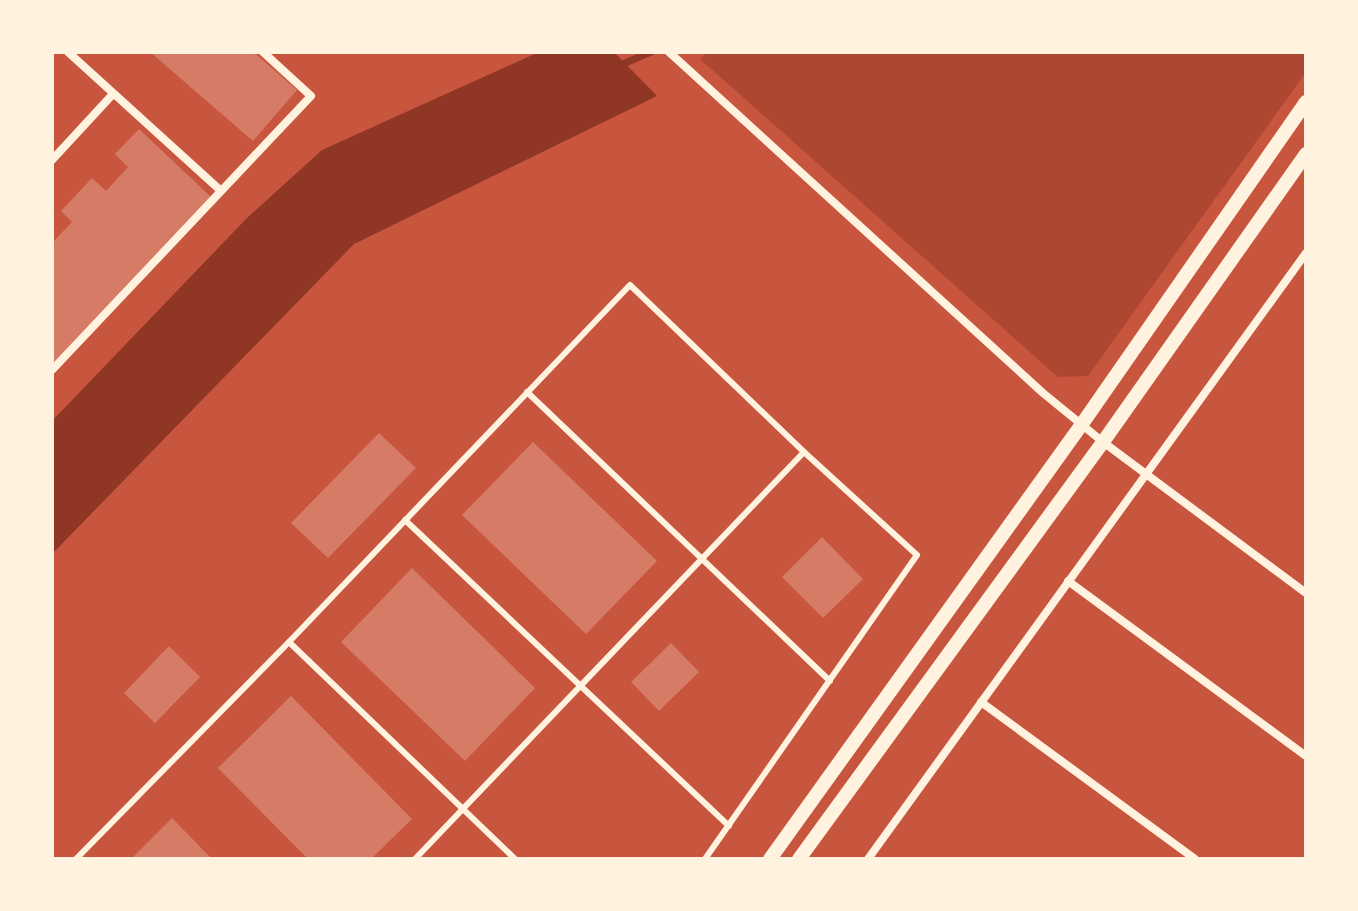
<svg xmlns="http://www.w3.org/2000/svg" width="1358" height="911" viewBox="0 0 1358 911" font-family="Roboto,sans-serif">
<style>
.green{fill:#ae4732}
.water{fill:#8f3625}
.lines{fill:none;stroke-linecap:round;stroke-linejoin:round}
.stream{stroke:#8f3625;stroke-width:7}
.building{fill:#d67c66}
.service{stroke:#fff3e0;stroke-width:6}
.minor{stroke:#fff3e0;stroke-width:8}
.tertiary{stroke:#fff3e0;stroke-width:14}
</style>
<rect width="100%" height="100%" fill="#c8553d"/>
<!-- green -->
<path class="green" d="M707,52H1306V72L1088,376L1058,377L700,59Z"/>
<!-- water -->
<path class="water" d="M539,52H614L657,96L354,244L52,554V421L247,218L322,150Z"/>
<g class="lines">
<!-- stream -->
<path class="stream" d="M616,67L651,52"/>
</g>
<!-- building -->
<g class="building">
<path d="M150,52H253L297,90L253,141Z"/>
<path d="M139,129L211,197L52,364V243L72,222L61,211L92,178L106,191L128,167L115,154Z"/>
<path d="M379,433L416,468L328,558L291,523Z"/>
<path d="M533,442L657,561L586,634L462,515Z"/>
<path d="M822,537L863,579L823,618L782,577Z"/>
<path d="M412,568L535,688L465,761L341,642Z"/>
<path d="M671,643L699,672L659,711L631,682Z"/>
<path d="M169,646L200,677L155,723L124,693Z"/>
<path d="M291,696L412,819L371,859H308L218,768Z"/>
<path d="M172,818L212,859H131Z"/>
</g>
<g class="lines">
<!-- service -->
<g class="service">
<path d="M527,392L830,681"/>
<path d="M405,520L729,826"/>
<path d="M289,642L515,859"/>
<path d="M76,859L289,642L630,285L804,452L415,859"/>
<path d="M705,859L917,555L804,452"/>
</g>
<!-- minor -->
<g class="minor">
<path d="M68,52L220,190"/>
<path d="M669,52L1043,393L1103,442L1306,593"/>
<path d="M52,160L113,94"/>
<path d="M52,370L311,96L263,52"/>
<path d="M1068,581L1306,756"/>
<path d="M981,702L1195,859"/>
<path d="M868,859L1306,253"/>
</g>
<!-- tertiary -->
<g class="tertiary">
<path d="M770,859L1082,424L1306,102"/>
<path d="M799,859L1103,442L1306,154"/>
</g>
</g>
<!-- border -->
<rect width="1358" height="911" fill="none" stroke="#fff3e0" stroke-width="108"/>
</svg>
